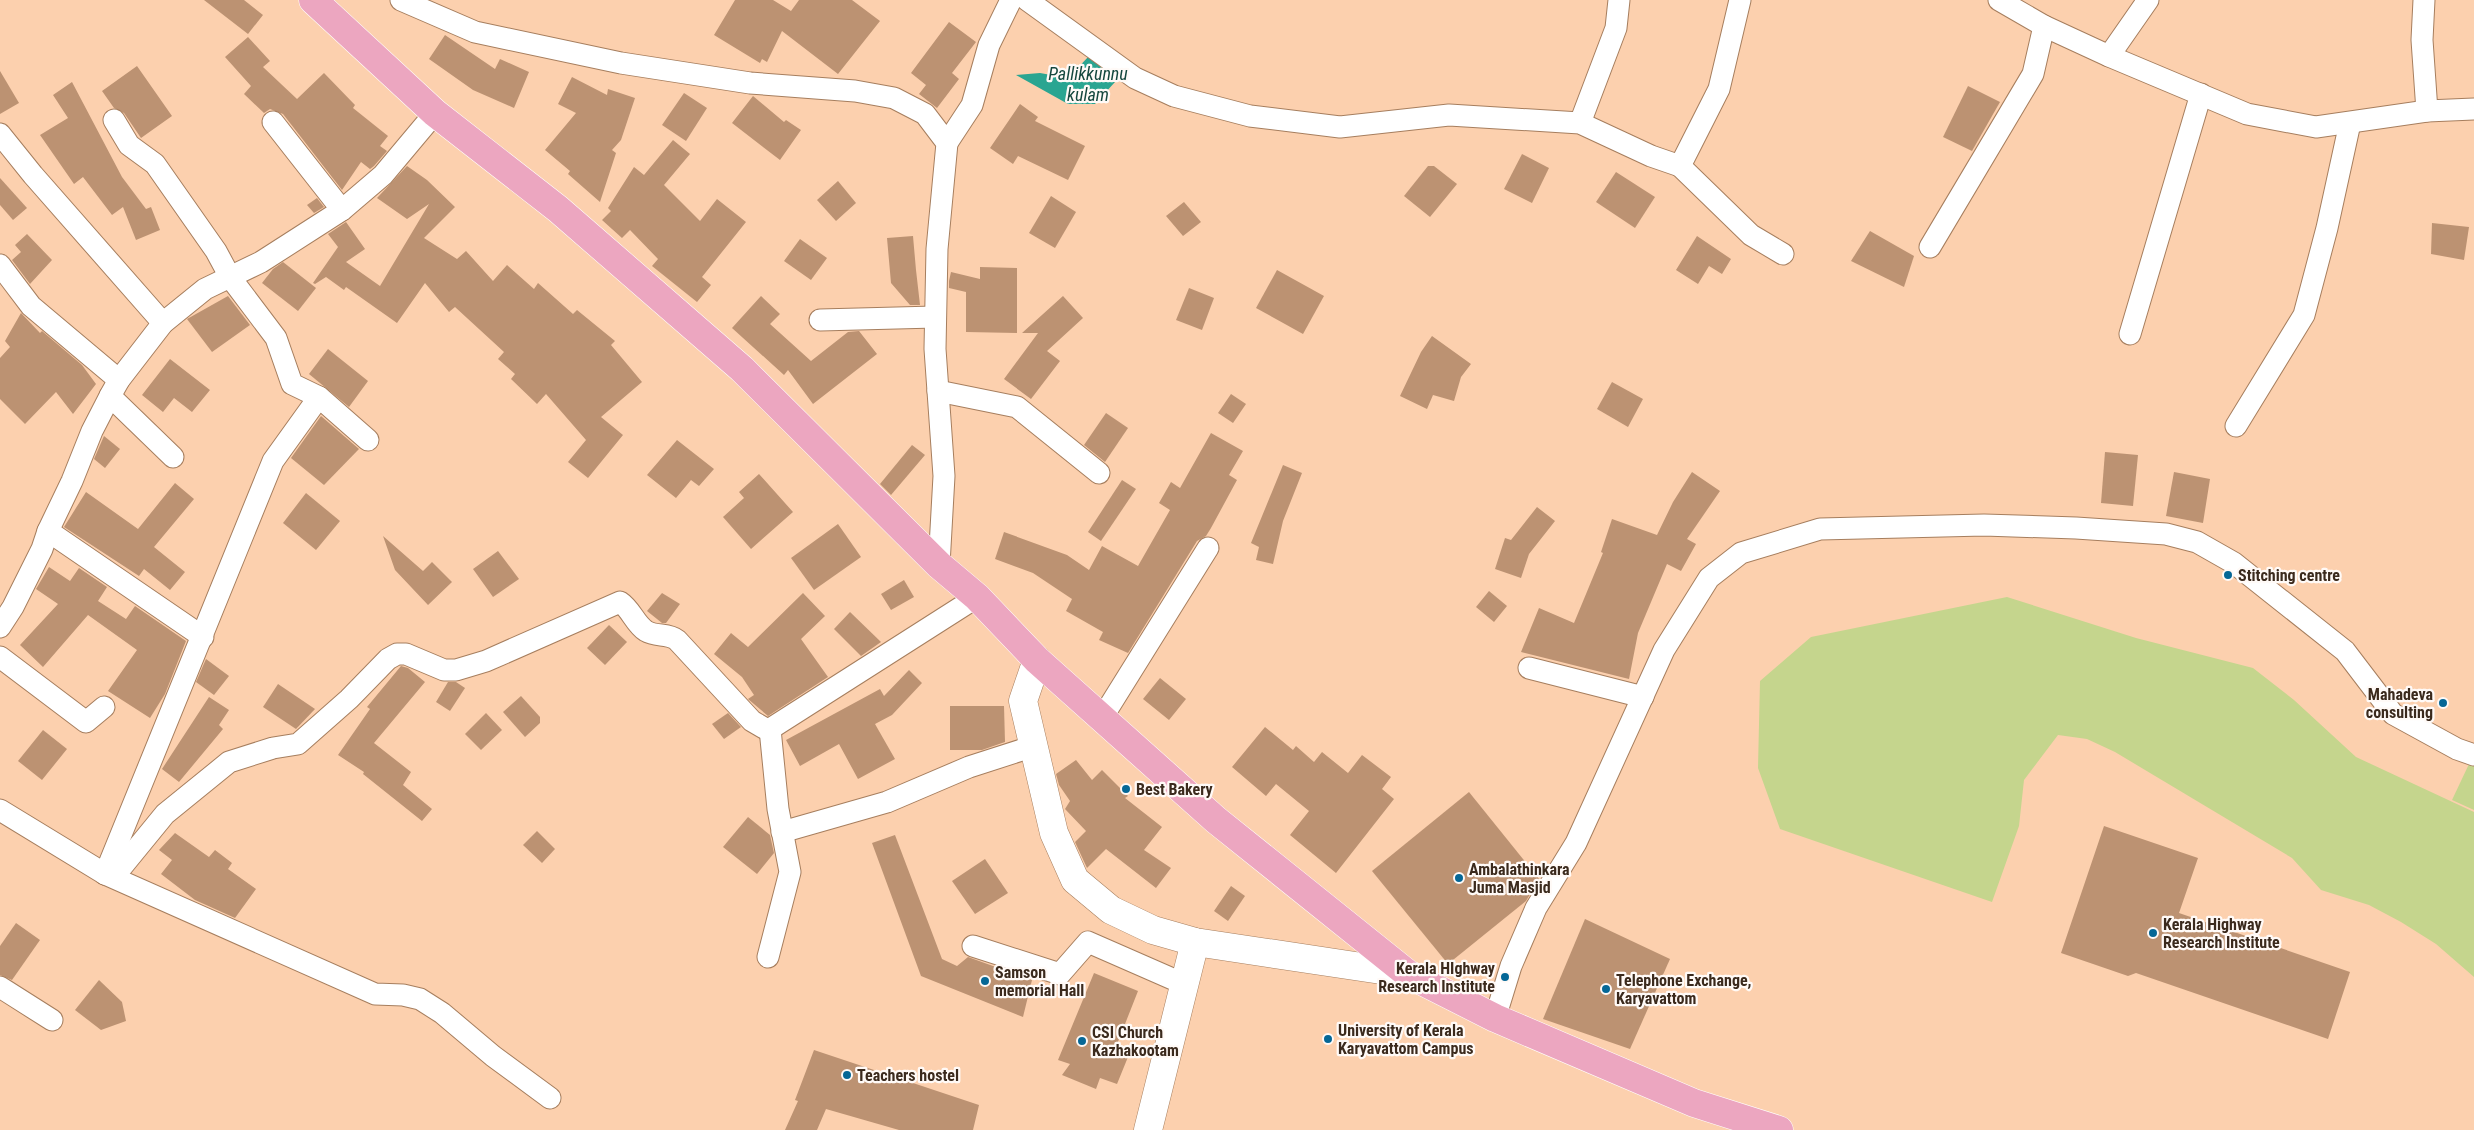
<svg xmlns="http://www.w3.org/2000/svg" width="2474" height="1130" viewBox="0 0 2474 1130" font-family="'Roboto Condensed',sans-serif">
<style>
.green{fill:#c5d58d}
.water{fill:#2aa591}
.building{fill:#bc9272}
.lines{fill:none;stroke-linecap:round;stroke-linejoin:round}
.street-casing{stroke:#a67e5e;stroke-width:23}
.secondary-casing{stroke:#a67e5e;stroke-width:29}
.primary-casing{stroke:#fff;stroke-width:29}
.street{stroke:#fff;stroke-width:21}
.secondary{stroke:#fff;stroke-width:28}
.primary{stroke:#eca6c0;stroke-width:28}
.poi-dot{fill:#056796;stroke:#fffaf7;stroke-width:2}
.labels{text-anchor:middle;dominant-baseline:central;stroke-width:4.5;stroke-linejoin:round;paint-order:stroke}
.poi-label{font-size:16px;font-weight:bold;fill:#3b2a1d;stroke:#fffaf7;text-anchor:start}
.water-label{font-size:18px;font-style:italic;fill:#15473e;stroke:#fffaf7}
</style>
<rect width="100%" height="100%" fill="#fcd0ae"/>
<!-- green -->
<g class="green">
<path d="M2007,597L2136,638L2253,668L2294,700L2356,757L2474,812V977L2436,944L2401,922L2369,905L2321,890L2292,858L2115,752L2087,739L2058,735L2024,780L2019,826L1992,902L1780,829L1758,768L1760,681L1811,637Z"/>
<path d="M2469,764L2474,766V810L2452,800Z"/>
</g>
<!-- water -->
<path class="water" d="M1090,55L1115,82L1095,104H1068L1016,75L1040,73L1068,78Z"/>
<!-- building -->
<g class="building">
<path d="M204,0H244L263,15L248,34Z"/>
<path d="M735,0H773L791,11L799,0H852L880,21L838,74L782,31L767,62L762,59L760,63L714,35Z"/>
<path d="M949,22L976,42L952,73L959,79L937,108L919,94L926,85L911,73Z"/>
<path d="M445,35L495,69L500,59L529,72L514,108L473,90L429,59Z"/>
<path d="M248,37L270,61L263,67L297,99L324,73L355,105L353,108L388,136L380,146L387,151L374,166L370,169L361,162L342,190L283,114L270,109L264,113L244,94L251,86L225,57Z"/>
<path d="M137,66L172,116L141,138L124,113L114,108L102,91Z"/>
<path d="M0,71L19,103L0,114Z"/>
<path d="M572,77L607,95L608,89L635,98L621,140L612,150L616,153L600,202L568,174L570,171L545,150L576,113L558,104Z"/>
<path d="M72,82L122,177L146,209L151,207L160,230L136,240L123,207L112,215L83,177L74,184L40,135L68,118L53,95Z"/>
<path d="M1968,86L2000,102L1972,151L1943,137Z"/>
<path d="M684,93L707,108L686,141L662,125Z"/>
<path d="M753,96L784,122L786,120L801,130L780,160L732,123Z"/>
<path d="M1020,104L1038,117L1035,121L1085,146L1068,180L1018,156L1013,164L990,148Z"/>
<path d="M673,140L690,154L664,185L700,221L717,199L746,222L702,277L711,285L697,302L652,266L658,259L630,230L622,238L602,220L611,211L608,208L634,167L644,175Z"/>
<path d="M1522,154L1549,168L1532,203L1504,189Z"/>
<path d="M407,166L427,180L455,207L424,238L457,259L466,251L493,281L507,265L534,289L538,283L573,314L577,310L615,341L611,345L642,382L601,417L623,435L588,478L568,462L586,440L546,394L537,404L511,379L515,374L498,359L504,352L455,307L449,312L425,283L397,323L346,287L344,290L326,277L315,284L313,283L338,247L328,234L346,222L365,249L346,262L380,286L429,204L407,219L377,198Z"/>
<path d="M1428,166H1434L1457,184L1430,217L1404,196Z"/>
<path d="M1616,172L1655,197L1635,228L1596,202Z"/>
<path d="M0,178L27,208L13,220L0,205Z"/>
<path d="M838,181L856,203L836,221L817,200Z"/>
<path d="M1051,196L1076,212L1055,248L1029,233Z"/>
<path d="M317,198L324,207L314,213L307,205Z"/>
<path d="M1184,202L1201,222L1183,236L1166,216Z"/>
<path d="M2432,223L2469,227L2464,260L2431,254Z"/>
<path d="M1870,231L1914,256L1904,287L1851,261Z"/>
<path d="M27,234L52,260L30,284L12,260L21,252L15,245Z"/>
<path d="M913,236L916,270L920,305H910L891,283L887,238Z"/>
<path d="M1697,236L1731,259L1722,274L1709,266L1698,284L1676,270Z"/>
<path d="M800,239L827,258L811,280L784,261Z"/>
<path d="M283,262L316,288L298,311L262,283L273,269Z"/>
<path d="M980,267L1017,268V333L966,332V292L949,288V281L951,272L980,279Z"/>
<path d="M1277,270L1324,296L1303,334L1256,308Z"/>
<path d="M1189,288L1214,298L1202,330L1176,320Z"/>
<path d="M228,296L250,325L212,352L187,319Z"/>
<path d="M761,296L780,314L770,324L811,361L848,332L859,331L877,354L813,404L788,370L784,375L732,328Z"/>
<path d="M1063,296L1083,318L1047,351L1060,361L1031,399L1004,379L1038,333H1022Z"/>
<path d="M21,313L40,333L42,331L82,365L96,384L73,414L56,392L25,424L0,399V358L10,347L5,341Z"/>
<path d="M1432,336L1471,364L1461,377L1454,401L1433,395L1427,409L1400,396L1421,352Z"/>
<path d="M328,349L368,381L349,407L309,374Z"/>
<path d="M170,359L210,390L192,412L174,398L163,412L142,395Z"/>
<path d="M1612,382L1643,399L1628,427L1597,409Z"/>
<path d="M1231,394L1246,404L1233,423L1218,413Z"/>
<path d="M1106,413L1128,428L1105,462L1084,445Z"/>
<path d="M321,416L359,449L324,485L291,458Z"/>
<path d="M1211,433L1243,451L1229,475L1237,480L1211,528L1206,536L1197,541L1128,653L1099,640L1103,632L1066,611L1072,599L1033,573L995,559L1004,532L1067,555L1089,570L1102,546L1138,566L1170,510L1159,503L1171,482L1180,488Z"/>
<path d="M104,436L120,449L105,468L94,459Z"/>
<path d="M677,440L714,469L699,486L691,480L676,498L647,475Z"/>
<path d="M912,445L925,455L891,495L880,484Z"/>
<path d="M2105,452L2138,455L2133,506L2101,503Z"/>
<path d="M1283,465L1302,473L1283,521L1273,564L1256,560L1259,547L1251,543Z"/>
<path d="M1692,472L1720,491L1687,539L1696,544L1681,571L1667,564L1638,633L1629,679L1521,652L1539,608L1574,623L1603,553L1601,552L1612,519L1657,535L1673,502Z"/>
<path d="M2174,472L2210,479L2203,523L2166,516Z"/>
<path d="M759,474L793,512L751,549L723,517L744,498L739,492Z"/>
<path d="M1122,480L1136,489L1101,541L1088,532Z"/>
<path d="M175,483L194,499L154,547L185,572L170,590L144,569L139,576L64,527L86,492L138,529Z"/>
<path d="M306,493L340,521L316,550L283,523Z"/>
<path d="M1537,507L1555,521L1529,554L1521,578L1495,569L1505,538L1511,540Z"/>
<path d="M838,524L861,557L814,590L791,558Z"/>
<path d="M383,536L423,571L432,562L452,582L428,605L395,570Z"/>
<path d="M498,551L519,579L493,597L473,569Z"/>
<path d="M49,567L70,581L79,568L107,587L98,601L126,619L135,606L186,641L165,694L150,718L108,691L137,650L88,615L43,667L20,645L58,604L36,589Z"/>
<path d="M904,580L914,597L891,610L881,594Z"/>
<path d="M1489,591L1507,606L1494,622L1476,607Z"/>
<path d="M662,593L680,604L666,623H662L647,611Z"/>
<path d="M803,593L825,616L801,639L828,677L768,716L748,699L754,695L742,677L714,654L731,633L748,647Z"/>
<path d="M850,612L881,642L861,656L834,629Z"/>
<path d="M609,625L627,642L605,665L587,648Z"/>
<path d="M206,659L229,676L214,695L196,682Z"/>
<path d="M401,666L408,668L425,682L374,743L411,772L403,785L432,809L422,821L363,774L364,772L338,755L370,709L367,707Z"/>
<path d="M909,670L922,683L892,715L875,724L895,759L858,779L839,744L800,766L786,740L880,689L884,696Z"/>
<path d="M1160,678L1186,699L1169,720L1143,699Z"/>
<path d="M448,682H456L465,688L450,711L436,702Z"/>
<path d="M278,684L315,709L296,729L263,707Z"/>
<path d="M521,696L540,717V723L525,737L503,712Z"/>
<path d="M209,697L229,710L219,725L223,729L179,782L162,769Z"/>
<path d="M950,706H1004L1005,742L982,750H950Z"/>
<path d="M486,713L502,730L481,750L465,734Z"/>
<path d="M728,713L741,727L724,739L712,724Z"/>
<path d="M1265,727L1293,750L1296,746L1314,762L1322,752L1348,773L1362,755L1391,777L1382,789L1394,799L1336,873L1290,835L1309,811L1276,784L1266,796L1232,767Z"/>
<path d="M43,730L67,749L42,780L18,761Z"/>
<path d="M1076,760L1092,780L1102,770L1128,796L1125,798L1162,827L1144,850L1171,868L1156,888L1106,849L1087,868L1075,842L1086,831L1065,809L1070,801L1059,785L1056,774Z"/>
<path d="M1469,792L1539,879L1526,901L1448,964L1372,871Z"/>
<path d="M748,817L770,835L774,853L757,874L723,847Z"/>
<path d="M2104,826L2198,858L2179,913L2350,972L2328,1039L2136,973L2128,976L2061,953Z"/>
<path d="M537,831L555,849L542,863L523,845Z"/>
<path d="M175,833L209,857L215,850L232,863L228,869L256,889L235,918L195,900L161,874L172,860L159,850Z"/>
<path d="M895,835L942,959L957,966L968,957L1032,980L1023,1017L921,976L872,843Z"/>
<path d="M985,859L1008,893L975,914L952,881Z"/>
<path d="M1231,886L1245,896L1228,921L1214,911Z"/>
<path d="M1585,919L1670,959L1630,1049L1543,1019Z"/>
<path d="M16,923L40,940L12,980L0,975V946Z"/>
<path d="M1094,973L1138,991L1114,1052L1128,1057L1117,1084L1100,1078L1096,1089L1062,1075L1070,1064L1058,1060Z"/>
<path d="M99,980L122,1002L126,1021L101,1030L75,1010Z"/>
<path d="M814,1050L979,1105L973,1130H899L826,1109L817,1130H785L798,1101L795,1100Z"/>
</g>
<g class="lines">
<!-- street casing -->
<g class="street-casing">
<g id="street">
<path d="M401,0L475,32L621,63L750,83L855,91L894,98L925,114L947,143L937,249L935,349L944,476L939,565"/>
<path d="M1027,0L1135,78L1174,96L1250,116L1340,127L1449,115L1580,123L1651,156L1680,166L1719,89L1740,0"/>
<path d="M1999,0L2044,26L2109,56L2247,114L2316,127L2427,111L2474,109"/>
<path d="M2424,0L2422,40L2427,111"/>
<path d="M2109,56L2148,0"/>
<path d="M114,120L129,145L155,164L216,251L230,277L276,338L292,384L319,397L368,440"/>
<path d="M273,122L342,210"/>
<path d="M1580,123L1616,28L1619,0"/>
<path d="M0,134L33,175L163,323"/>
<path d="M947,143L972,105L989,45L1011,0"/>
<path d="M1680,166L1751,235L1783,254"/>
<path d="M1930,247L2033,74L2044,26"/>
<path d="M0,265L31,306L119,380"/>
<path d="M820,320L935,317"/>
<path d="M2130,334L2201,94"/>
<path d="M938,391L1017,407L1099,473"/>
<path d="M110,396L173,457"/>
<path d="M2236,426L2304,315L2327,228L2350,123"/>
<path d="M48,531L203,637"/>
<path d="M0,627L13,607L42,549L48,531L72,481L92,431L110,396L119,380L163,323L205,289L261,262L342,210L383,175L435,113"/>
<path d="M0,657L86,722L104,707"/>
<path d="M1529,668L1643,697"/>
<path d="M1102,718L1208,548"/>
<path d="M0,810L105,874L375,994L403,995L420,999L442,1013L493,1056L550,1098"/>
<path d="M782,832L887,802L969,767L1034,746"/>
<path d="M105,874L120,869L165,814L229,762L273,748L298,744L349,699L388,659L397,654H406L444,670H456L486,661L620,602C631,609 635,624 646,631C656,637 668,633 677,640L752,721L764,728L770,729L977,597"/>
<path d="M105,874L273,461L319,397"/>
<path d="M973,946L1060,974L1088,942L1184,984"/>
<path d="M768,957L790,872L778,809L770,729"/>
<path d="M0,987L52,1020"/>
<path d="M1495,1018L1511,966L1536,908L1576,843L1664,650L1709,578L1741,553L1820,529L1984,525L2076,528L2166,534L2197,542L2234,563L2345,651L2393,714L2457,749L2474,755"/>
</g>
</g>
<!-- secondary casing -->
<g class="secondary-casing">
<g id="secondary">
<path d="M1037,660L1023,701L1054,833L1075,880L1111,910L1153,930L1195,942L1408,974"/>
<path d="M1148,1130L1195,942"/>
</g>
</g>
<!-- primary casing -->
<g class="primary-casing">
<path id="primary" d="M313,0L435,113L558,209L742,369L939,565L977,597L1037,660L1216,820L1408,974L1495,1018L1694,1103L1779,1130"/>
</g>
<!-- street -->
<use href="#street" class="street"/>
<!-- secondary -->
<use href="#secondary" class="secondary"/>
<!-- primary -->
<use href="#primary" class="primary"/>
</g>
<!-- markers -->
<g class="poi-dot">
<circle cx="2228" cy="575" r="5"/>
<circle cx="2443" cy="703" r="5"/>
<circle cx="1126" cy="789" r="5"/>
<circle cx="1459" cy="878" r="5"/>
<circle cx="2153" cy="933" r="5"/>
<circle cx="1505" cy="977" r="5"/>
<circle cx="985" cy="981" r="5"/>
<circle cx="1606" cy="989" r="5"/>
<circle cx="1328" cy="1039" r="5"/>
<circle cx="1082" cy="1041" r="5"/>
<circle cx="847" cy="1075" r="5"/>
</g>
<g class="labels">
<!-- poi labels -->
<g class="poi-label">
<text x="2238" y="575">Stitching centre</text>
<text x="2433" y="694" text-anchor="end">Mahadeva<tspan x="2433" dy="18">consulting</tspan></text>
<text x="1136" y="789">Best Bakery</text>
<text x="1469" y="869">Ambalathinkara<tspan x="1469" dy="18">Juma Masjid</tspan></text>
<text x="2163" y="924">Kerala Highway<tspan x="2163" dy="18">Research Institute</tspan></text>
<text x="1495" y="968" text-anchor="end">Kerala HIghway<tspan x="1495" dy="18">Research Institute</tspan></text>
<text x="995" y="972">Samson<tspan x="995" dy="18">memorial Hall</tspan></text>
<text x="1616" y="980">Telephone Exchange,<tspan x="1616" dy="18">Karyavattom</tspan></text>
<text x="1338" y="1030">University of Kerala<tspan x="1338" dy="18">Karyavattom Campus</tspan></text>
<text x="1092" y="1032">CSI Church<tspan x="1092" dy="18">Kazhakootam</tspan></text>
<text x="857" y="1075">Teachers hostel</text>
</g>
<!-- water labels -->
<g class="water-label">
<text x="1088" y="73">Pallikkunnu<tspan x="1088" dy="21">kulam</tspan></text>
</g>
</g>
</svg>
